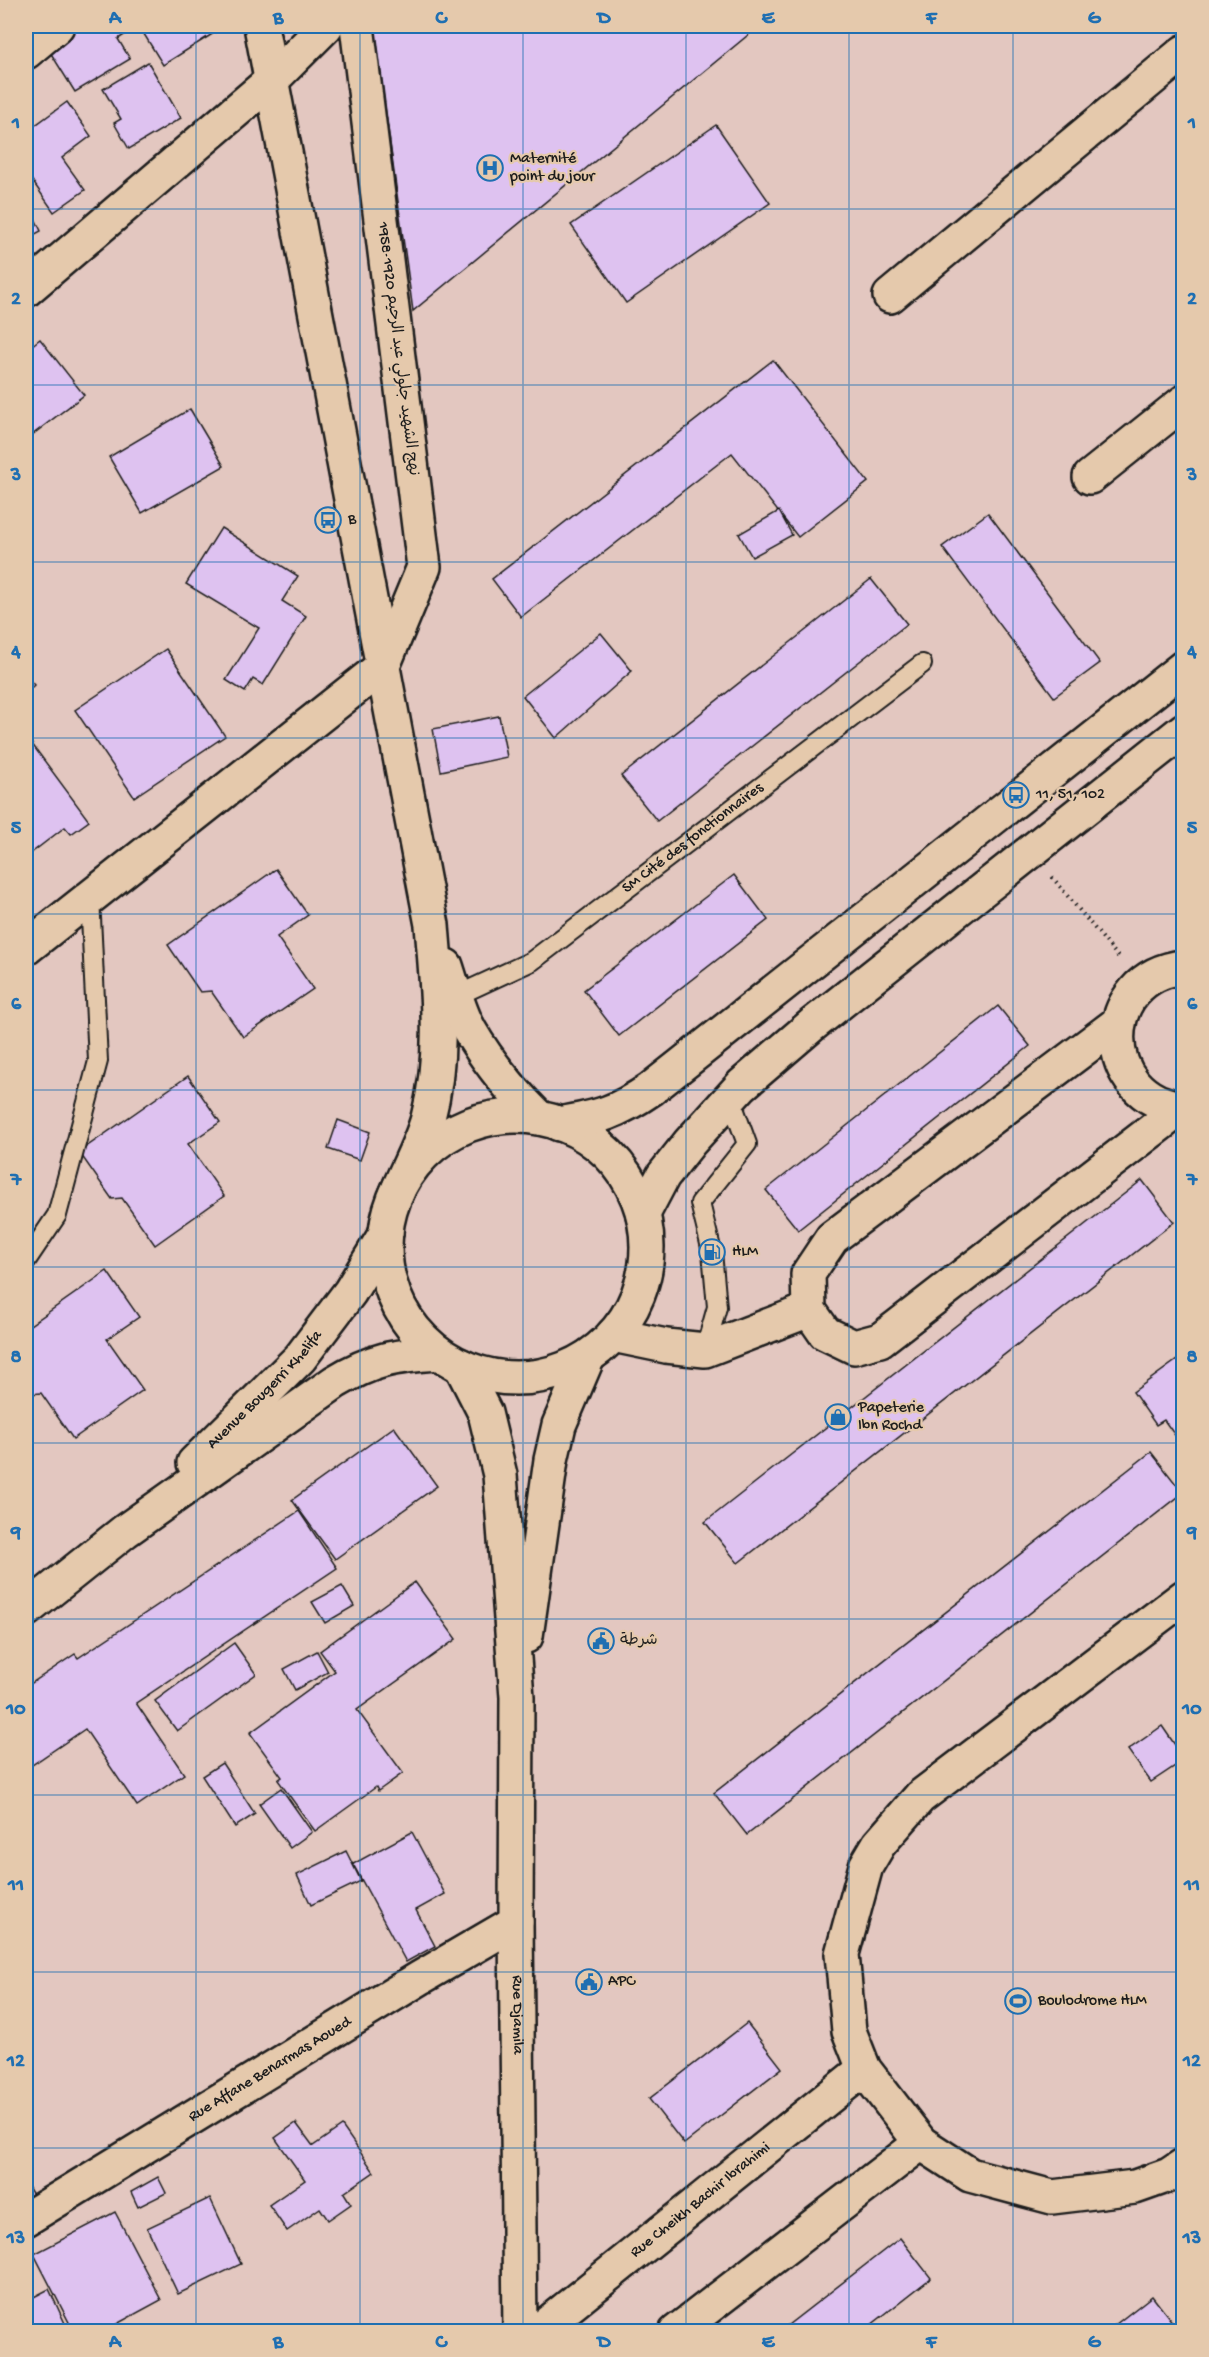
<svg xmlns="http://www.w3.org/2000/svg" width="1209" height="2357" viewBox="0 0 1209 2357" font-family="'Gochi Hand','Playpen Sans Arabic',sans-serif">
<style>
.building{fill:#dec2f0;stroke:#1c1c1c;stroke-width:1.5}
.lines{fill:none;stroke-linecap:round;stroke-linejoin:round}
.lane-casing{stroke:#1c1c1c;stroke-width:22}
.street-casing{stroke:#1c1c1c;stroke-width:38}
.secondary-casing{stroke:#1c1c1c;stroke-width:38}
.primary-casing{stroke:#1c1c1c;stroke-width:38}
.highway-casing{stroke:#1c1c1c;stroke-width:38}
.path{stroke:#1c1c1c;stroke-width:4;stroke-dasharray:1.5 4.5;stroke-linecap:butt}
.lane{stroke:#e5c9ac;stroke-width:18}
.street{stroke:#e5c9ac;stroke-width:33}
.secondary{stroke:#e5c9ac;stroke-width:33}
.primary{stroke:#e5c9ac;stroke-width:33}
.highway{stroke:#e5c9ac;stroke-width:33}
.grid{fill:none;stroke:#1f6fb2;stroke-width:1.5;stroke-opacity:0.55}
.labels{text-anchor:middle;dominant-baseline:central;stroke-width:4.5;stroke-linejoin:round;paint-order:stroke}
.poi-label{font-size:16px;fill:#1c1c1c;stroke:#e5c9ac;text-anchor:start}
.street-label{font-size:16px;fill:#1c1c1c;stroke:#e5c9ac}
.neatline{fill:none;stroke:#1f6fb2;stroke-width:2}
.grid-label{font-size:20px;text-anchor:middle;font-weight:bold;fill:#1f6fb2}
</style>
<rect width="100%" height="100%" fill="#e3c7c0"/>
<filter id="ink" filterUnits="userSpaceOnUse"><feTurbulence type="fractalNoise" baseFrequency=".0167" numOctaves="2"/><feDisplacementMap in="SourceGraphic" scale="12" xChannelSelector="R" yChannelSelector="G"/><feConvolveMatrix kernelMatrix="1 2 1 2 8 2 1 2 1" color-interpolation-filters="sRGB"/></filter>
<g filter="url(#ink)">
<!-- building -->
<g class="building">
<path d="M76,26H133L135,28L118,39L130,59L75,92L45,44Z"/>
<path d="M139,26H220L222,28L163,65Z"/>
<path d="M374,26H759L413,311Z"/>
<path d="M148,62L181,118L129,149L114,123L121,119L103,89Z"/>
<path d="M67,102L91,136L62,158L85,190L54,212L26,172V132Z"/>
<path d="M716,125L770,203L626,303L571,225Z"/>
<path d="M26,200L41,231L26,239Z"/>
<path d="M40,339L84,395L28,438L26,434V350Z"/>
<path d="M773,360L868,482L798,537L732,453L521,617L492,579Z"/>
<path d="M190,409L224,466L142,513L109,457Z"/>
<path d="M779,511L792,535L752,557L739,534Z"/>
<path d="M988,513L1100,663L1054,697L942,547Z"/>
<path d="M221,528L298,576L282,601L306,616L263,685L253,679L245,692L226,680L259,628L186,584Z"/>
<path d="M871,579L907,624L657,821L621,776Z"/>
<path d="M601,633L632,671L556,738L523,696Z"/>
<path d="M166,649L225,736L134,797L75,710Z"/>
<path d="M26,676L34,685L26,693Z"/>
<path d="M499,716L507,757L441,771L433,729Z"/>
<path d="M26,736L89,821L71,834L65,827L26,857Z"/>
<path d="M276,869L308,915L277,937L313,989L243,1037L211,991L200,992L168,945Z"/>
<path d="M734,875L768,920L619,1036L584,990Z"/>
<path d="M998,1006L1030,1046L798,1230L766,1190Z"/>
<path d="M188,1076L220,1122L188,1144L224,1196L155,1245L122,1198L112,1199L79,1152Z"/>
<path d="M338,1120L370,1132L360,1160L328,1149Z"/>
<path d="M1142,1180L1174,1222L738,1563L705,1522Z"/>
<path d="M107,1271L139,1317L107,1339L143,1390L73,1439L41,1393L30,1394L26,1387V1328Z"/>
<path d="M1184,1355V1448L1164,1420L1156,1425L1133,1392Z"/>
<path d="M394,1427L437,1486L335,1559L292,1500Z"/>
<path d="M1151,1452L1183,1493L747,1835L714,1793Z"/>
<path d="M299,1511L337,1568L136,1703L184,1774L137,1806L85,1729L26,1769V1687L75,1654L78,1658Z"/>
<path d="M415,1582L456,1639L357,1710L403,1773L378,1791L376,1787L315,1831L278,1780L282,1777L250,1733L335,1671L320,1651Z"/>
<path d="M342,1586L354,1606L325,1623L312,1602Z"/>
<path d="M234,1643L256,1674L177,1731L155,1701Z"/>
<path d="M317,1651L328,1672L295,1690L284,1669Z"/>
<path d="M1162,1726L1175,1745L1184,1739V1760L1151,1782L1128,1750Z"/>
<path d="M222,1763L255,1814L235,1827L202,1776Z"/>
<path d="M281,1788L312,1832L290,1848L259,1804Z"/>
<path d="M412,1832L445,1894L416,1910L435,1946L406,1962L353,1864Z"/>
<path d="M346,1851L361,1881L311,1905L297,1875Z"/>
<path d="M747,2023L782,2068L684,2144L649,2099Z"/>
<path d="M296,2123L313,2146L342,2126L374,2172L344,2193L351,2204L328,2220L320,2208L287,2231L269,2205L305,2180L275,2138Z"/>
<path d="M158,2177L166,2193L138,2207L131,2192Z"/>
<path d="M26,2183L33,2195L26,2200Z"/>
<path d="M210,2198L241,2264L178,2294L147,2228Z"/>
<path d="M115,2212L161,2300L102,2332H74L34,2254Z"/>
<path d="M900,2238L931,2278L862,2332H779Z"/>
<path d="M49,2289L69,2332H26V2301Z"/>
<path d="M1152,2296L1180,2332H1106Z"/>
</g>
<g class="lines">
<!-- lane casing -->
<g class="lane-casing">
<g id="lane">
<path id="s1" d="M456,996L532,961L922,664"/>
<path d="M26,1261L57,1215L98,1061L90,897"/>
<path d="M705,1350L717,1307L712,1252L700,1203L747,1144L730,1097"/>
</g>
</g>
<!-- street casing -->
<g class="street-casing">
<g id="street">
<path d="M26,52L57,26"/>
<path d="M26,290L272,80L326,26"/>
<path d="M890,296L1184,52"/>
<path d="M1090,477L1184,402"/>
<path d="M26,948L383,666L424,567L357,26"/>
<path d="M1184,967C1095,976 1096,1100 1184,1108"/>
<path d="M1118,1023L832,1238L808,1274L809,1310L825,1333L854,1347L880,1340L1181,1108"/>
<path d="M613,1335L666,1346L705,1350L809,1310"/>
<path d="M1184,1597L920,1797L879,1844L866,1866L842,1954L849,2031L864,2069L921,2143L970,2175L1052,2197L1135,2187L1169,2175L1184,2165"/>
<path id="s2" d="M26,2219L420,1978L516,1922"/>
<path id="s3" d="M537,2332L864,2069"/>
<path d="M676,2332L921,2143"/>
</g>
</g>
<!-- secondary casing -->
<g class="secondary-casing">
<g id="secondary">
<path d="M261,26L432,925C437,990 445,1054 428,1118C421,1144 406,1170 396,1195"/>
<path d="M446,966C453,987 459,1011 470,1031C489,1064 513,1092 539,1118"/>
<circle cx="516" cy="1247" r="131"/>
<path id="s4" d="M461,1366L485,1413L500,1475L517,1697L516,1922L520,2332"/>
<path d="M526,1636L551,1460L559,1425L588,1357"/>
</g>
</g>
<!-- primary casing -->
<g class="primary-casing">
<g id="primary">
<path id="s5" d="M194,1463L300,1358L350,1292L386,1233"/>
<path d="M26,1610L125,1531L335,1382C373,1359 395,1356 438,1353"/>
</g>
</g>
<!-- highway casing -->
<g class="highway-casing">
<g id="highway">
<path d="M559,1124C600,1117 616,1113 651,1089L1184,667"/>
<path d="M643,1214L663,1176L690,1142L742,1085L812,1025L1184,730"/>
</g>
</g>
<!-- path -->
<path class="path" d="M1052,877L1120,959"/>
<!-- lane -->
<use href="#lane" class="lane"/>
<!-- street -->
<use href="#street" class="street"/>
<!-- secondary -->
<use href="#secondary" class="secondary"/>
<!-- primary -->
<use href="#primary" class="primary"/>
<!-- highway -->
<use href="#highway" class="highway"/>
</g>
</g>
<!-- grid -->
<path class="grid" d="M196,26V2332M360,26V2332M523,26V2332M686,26V2332M849,26V2332M1013,26V2332M26,209H1184M26,385H1184M26,562H1184M26,738H1184M26,914H1184M26,1090H1184M26,1267H1184M26,1443H1184M26,1619H1184M26,1795H1184M26,1972H1184M26,2148H1184"/>
<!-- icons -->
<defs>
<g id="hospital-ring" transform="scale(1.35)"><circle r="9.5" fill="#e5c9ac" stroke="#1f6fb2" stroke-width="1.5"/><path d="M-5-5h3v3.5h4V-5h3V5h-3V1.5h-4V5h-3Z" fill="#1f6fb2"/></g>
<g id="bus-ring" transform="scale(1.35)"><circle r="9.5" fill="#e5c9ac" stroke="#1f6fb2" stroke-width="1.5"/><path d="M-5-6H5V4H4V6H2V4H-2V6H-4V4H-5ZM-3.5-4V0h7V-4ZM-3.5 1.2v1.5H-2V1.2ZM2 1.2v1.5H3.5V1.2Z" fill="#1f6fb2"/></g>
<g id="fuel-ring" transform="scale(1.35)"><circle r="9.5" fill="#e5c9ac" stroke="#1f6fb2" stroke-width="1.5"/><path d="M-5.5-6h7V0h2V4h1.3V-2.5L3-4.5l.8-.8L6-3V5H2.5V1h-1V6h-7ZM-4.2-4.7v3.2H.2V-4.7Z" fill="#1f6fb2"/></g>
<g id="shop-ring" transform="scale(1.35)"><circle r="9.5" fill="#e5c9ac" stroke="#1f6fb2" stroke-width="1.5"/><path d="M-5-2.5h2.3a2.7 3.5 0 0 1 5.4 0H5L5.5 6h-11ZM-1.5-2.5h3a1.5 2.3 0 0 0-3 0Z" fill="#1f6fb2"/></g>
<g id="civic-ring" transform="scale(1.35)"><circle r="9.5" fill="#e5c9ac" stroke="#1f6fb2" stroke-width="1.5"/><path d="M-.6-6.5H3V-4.5H.6V-3L4-1V1h2V6H-6V1h2V-1L-.6-3ZM-1.2 2.5V6h2.4V2.5Z" fill="#1f6fb2"/></g>
<g id="stadium-ring" transform="scale(1.35)"><circle r="9.5" fill="#e5c9ac" stroke="#1f6fb2" stroke-width="1.5"/><path d="M0-5a6.5 5 0 1 0 0 10a6.5 5 0 1 0 0-10ZM-3.5-1.8h7v3.6h-7Z" fill="#1f6fb2"/></g>
</defs>
<g fill-rule="evenodd">
<use href="#hospital-ring" x="490" y="168"/>
<use href="#bus-ring" x="328" y="520"/>
<use href="#bus-ring" x="1016" y="795"/>
<use href="#fuel-ring" x="712" y="1252"/>
<use href="#shop-ring" x="838" y="1417"/>
<use href="#civic-ring" x="601" y="1641"/>
<use href="#civic-ring" x="589" y="1982"/>
<use href="#stadium-ring" x="1018" y="2001"/>
</g>
<g class="labels">
<!-- poi labels -->
<g class="poi-label">
<text x="510" y="159">Maternité<tspan x="510" dy="18">point du jour</tspan></text>
<text x="348" y="520">B</text>
<text x="1036" y="795">11, 51, 102</text>
<text x="732" y="1252">HLM</text>
<text x="858" y="1408">Papeterie<tspan x="858" dy="18">Ibn Rochd</tspan></text>
<text x="620" y="1641">شرطة</text>
<text x="608" y="1982">APC</text>
<text x="1038" y="2001">Boulodrome HLM</text>
</g>
<!-- street labels -->
<g class="street-label">
<text transform="translate(397 349) rotate(83)">نهج الشهيد جلولي عبد الرحيم 1920-1958</text>
<text stroke="none"><textPath href="#s1" startOffset="286">SM Cité des fonctionnaires</textPath></text>
<text stroke="none"><textPath href="#s5" startOffset="102">Avenue Bougerri Khelifa</textPath></text>
<text stroke="none"><textPath href="#s4" startOffset="657">Rue Djamila</textPath></text>
<text stroke="none"><textPath href="#s2" startOffset="286">Rue Affane Benarmas Aoued</textPath></text>
<text stroke="none"><textPath href="#s3" startOffset="210">Rue Cheikh Bachir Ibrahimi</textPath></text>
</g>
</g>
<!-- margin -->
<rect width="1209" height="2357" fill="none" stroke="#e5c9ac" stroke-width="66"/>
<rect x="33" y="33" width="1143" height="2291" class="neatline"/>
<g class="grid-label">
<text x="115" y="23">A</text>
<text x="278" y="23">B</text>
<text x="441" y="23">C</text>
<text x="604" y="23">D</text>
<text x="768" y="23">E</text>
<text x="931" y="23">F</text>
<text x="1094" y="23">G</text>
<text x="16" y="128">1</text>
<text x="1192" y="128">1</text>
<text x="16" y="304">2</text>
<text x="1192" y="304">2</text>
<text x="16" y="480">3</text>
<text x="1192" y="480">3</text>
<text x="16" y="657">4</text>
<text x="1192" y="657">4</text>
<text x="16" y="833">5</text>
<text x="1192" y="833">5</text>
<text x="16" y="1009">6</text>
<text x="1192" y="1009">6</text>
<text x="16" y="1185">7</text>
<text x="1192" y="1185">7</text>
<text x="16" y="1362">8</text>
<text x="1192" y="1362">8</text>
<text x="16" y="1538">9</text>
<text x="1192" y="1538">9</text>
<text x="16" y="1714">10</text>
<text x="1192" y="1714">10</text>
<text x="16" y="1890">11</text>
<text x="1192" y="1890">11</text>
<text x="16" y="2066">12</text>
<text x="1192" y="2066">12</text>
<text x="16" y="2243">13</text>
<text x="1192" y="2243">13</text>
<text x="115" y="2347">A</text>
<text x="278" y="2347">B</text>
<text x="441" y="2347">C</text>
<text x="604" y="2347">D</text>
<text x="768" y="2347">E</text>
<text x="931" y="2347">F</text>
<text x="1094" y="2347">G</text>
</g>
</svg>
